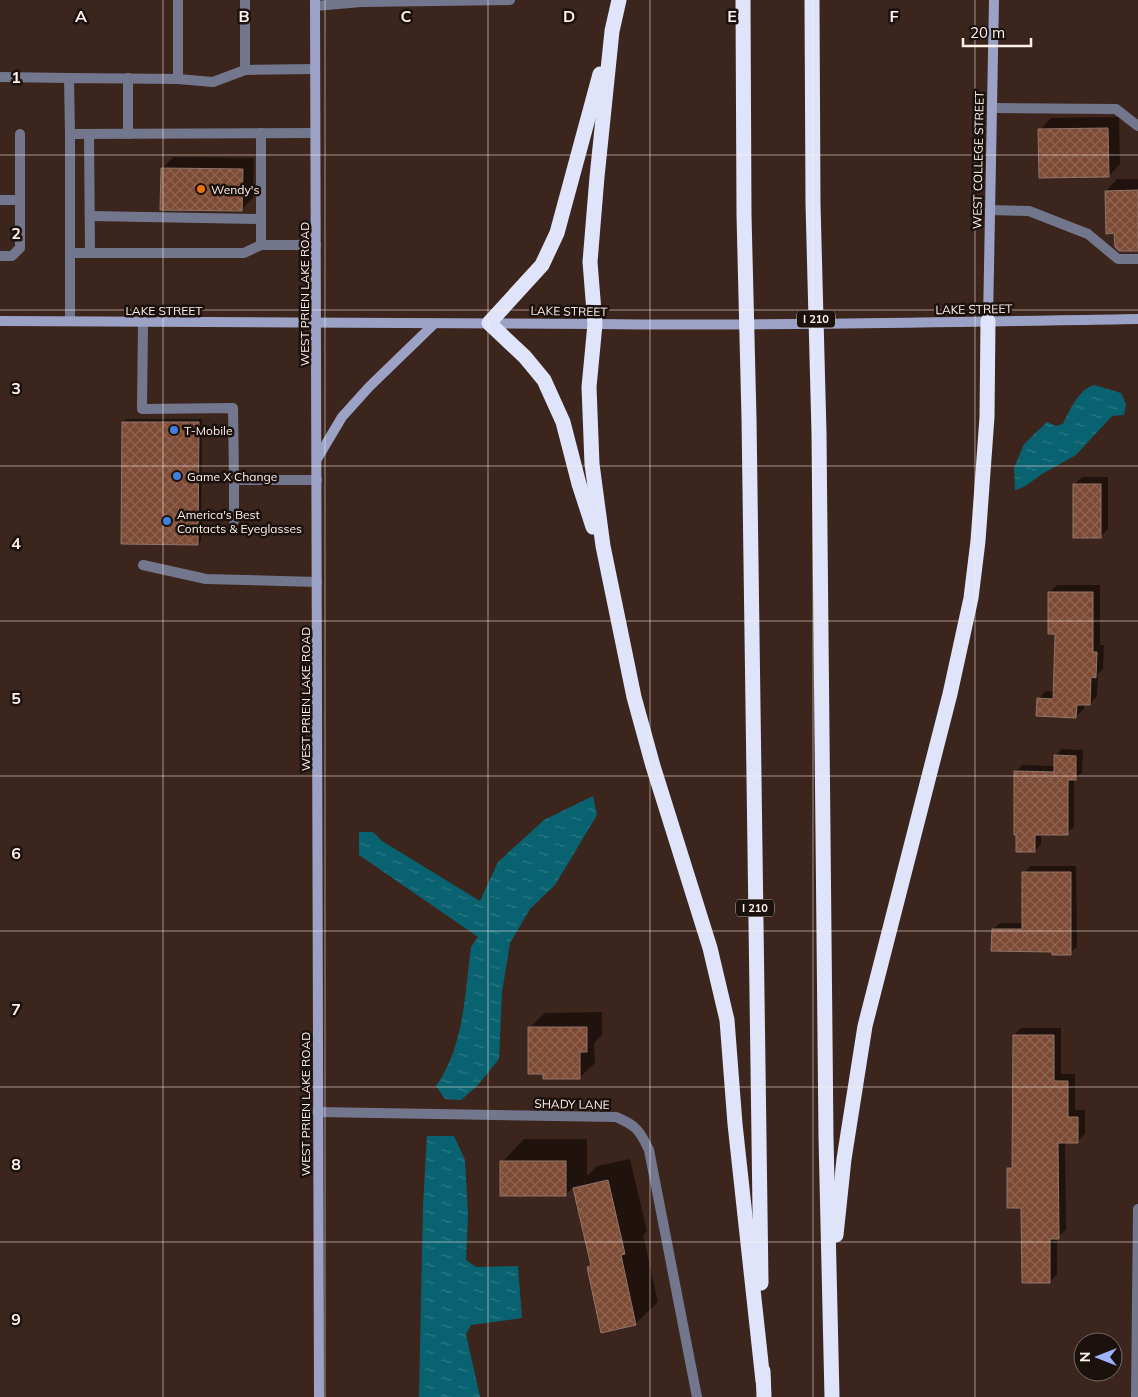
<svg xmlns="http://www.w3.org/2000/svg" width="1138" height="1397" viewBox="0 0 1138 1397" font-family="Mulish,sans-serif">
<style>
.water{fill:url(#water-ripples)}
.shadow{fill:#0007}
.building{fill:url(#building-cross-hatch);stroke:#8f7469}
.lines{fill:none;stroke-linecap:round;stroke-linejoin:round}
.lane{stroke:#73778d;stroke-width:10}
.street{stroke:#73778d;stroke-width:10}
.secondary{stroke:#9ca2c6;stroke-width:10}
.highway{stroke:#e0e4fa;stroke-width:15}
.grid{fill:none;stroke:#fef1ec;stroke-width:1;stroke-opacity:0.55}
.food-dot{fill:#e8710a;stroke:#1b110d;stroke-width:2}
.shop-dot{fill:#3f7fe0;stroke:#1b110d;stroke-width:2}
.labels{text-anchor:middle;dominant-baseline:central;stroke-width:5;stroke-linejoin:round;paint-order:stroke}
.shield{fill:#1b110d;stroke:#baaea9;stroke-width:1}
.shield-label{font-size:11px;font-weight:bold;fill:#fef1ec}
.street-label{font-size:12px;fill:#fef1ec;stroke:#1b110d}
.poi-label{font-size:12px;fill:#fef1ec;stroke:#1b110d;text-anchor:start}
.grid-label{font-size:16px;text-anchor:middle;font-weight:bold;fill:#fef1ec;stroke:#1b110d;stroke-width:5;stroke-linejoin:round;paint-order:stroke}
</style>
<defs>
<pattern id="water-ripples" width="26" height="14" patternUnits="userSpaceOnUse" patternTransform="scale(1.25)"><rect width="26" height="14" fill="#096270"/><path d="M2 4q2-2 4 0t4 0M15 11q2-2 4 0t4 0" fill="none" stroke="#2e7985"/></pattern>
<pattern id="building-cross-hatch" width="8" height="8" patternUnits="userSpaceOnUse" patternTransform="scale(1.25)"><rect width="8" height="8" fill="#7d4a35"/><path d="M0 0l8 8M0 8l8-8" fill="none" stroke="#906552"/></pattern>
</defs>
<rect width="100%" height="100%" fill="#3c251c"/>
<!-- water -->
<g class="water">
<path d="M1094,385L1121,393L1126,404L1124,415L1112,416L1076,455L1042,474L1024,487L1015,490L1014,468L1024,444L1047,422L1056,426L1063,424C1069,411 1079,389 1094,385Z"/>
<path d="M593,796L597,815L555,885L530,909L510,943L502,992L499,1059L477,1086L461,1100L445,1099L436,1086C464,1047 465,993 471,947L478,937L359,855V832H373L382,841L480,901L498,862L544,820Z"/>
<path d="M427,1136H454L465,1160L468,1215L466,1260L476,1267L518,1266L522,1318L471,1325L466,1334L480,1397H419L423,1205Z"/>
</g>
<!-- shadow -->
<g class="shadow">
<path d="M1119,117L1120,164L1109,176L1040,130L1051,118Z"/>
<path d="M173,157L254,158L253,198L242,209L162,169Z"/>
<path d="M1117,179H1138V249L1116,232L1106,191Z"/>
<path d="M126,419H202L201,541L198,544L123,423Z"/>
<path d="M1082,477H1108V529L1101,536L1074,485Z"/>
<path d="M1057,585H1100V645H1104L1103,669L1098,674L1097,696L1090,704H1084V709L1076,716L1038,699L1046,691L1054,692L1056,632L1050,592Z"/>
<path d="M1062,749L1083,750L1082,773L1074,779V827L1067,833H1041V844L1035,851L1016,772L1022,765L1055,766V756Z"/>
<path d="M1030,866H1076L1077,947L1070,953L1053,951L993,929L1000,923H1024V873Z"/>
<path d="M602,1012V1035L594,1043L595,1063L579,1078L529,1028L545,1013Z"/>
<path d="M1021,1028H1061V1074H1075V1110H1085V1134L1077,1142H1065L1066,1230L1057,1237V1274L1050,1282L1009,1168L1013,1163L1014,1035Z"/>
<path d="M524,1139H587V1176L597,1166L630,1159L647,1231L643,1235L658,1302L635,1324L588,1268L592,1264L574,1186L565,1195L502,1162Z"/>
</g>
<!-- building -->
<g class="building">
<path d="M1108,128L1109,177L1039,178L1038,129Z"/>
<path d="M161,168L243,169L242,211L160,210Z"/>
<path d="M1138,190V251H1119L1115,247L1114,233L1106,234L1105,191Z"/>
<path d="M122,422H199L198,545L121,544Z"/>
<rect x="1073" y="484" width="28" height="54"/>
<path d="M1048,592H1093V652H1097L1096,678L1091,677L1090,705H1077L1076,718L1036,716L1037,698L1053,699L1055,634H1048Z"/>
<path d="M1054,755L1076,756V780H1068V835H1035V852H1016V835H1014V771L1054,772Z"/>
<path d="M1022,872H1071V955H1052V952L991,951L992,929H1022Z"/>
<path d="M528,1027H587V1052H580V1079H543V1074H528Z"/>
<path d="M1013,1035H1054V1081H1068V1117H1078V1143H1058L1059,1239H1050V1283H1022L1021,1208H1007V1168H1012Z"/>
<rect x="500" y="1161" width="66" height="35"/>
<path d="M608,1180L625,1254L621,1255L636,1325L601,1333L587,1267L591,1266L573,1188Z"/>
</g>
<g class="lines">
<!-- lane -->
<g class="lane">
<path d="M178,0V79"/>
<path d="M245,0V70"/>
<path d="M315,6L361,2L510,0"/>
<path d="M0,77L69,78"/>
<path d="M128,78V134"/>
<path d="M992,108L1116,109L1138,126"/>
<path d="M261,133V245"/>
<path d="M20,134V200"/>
<path d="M70,134L69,78L178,79L213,82L245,70L315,69"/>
<path d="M89,134L90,253"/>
<path d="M0,200H20V248L12,256H0"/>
<path d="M990,210L1029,211L1088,234L1118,259H1138"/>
<path d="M90,216L261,219"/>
<path d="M70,253H244L261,245H316"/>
<path d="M70,321V134L315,133"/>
<path d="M143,323L142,409L233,408L234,480H317"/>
<path d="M234,480V521"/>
<path d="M143,565L206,579L317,582"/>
</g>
<!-- street -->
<g class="street">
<path d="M317,1112L616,1117C636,1125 640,1131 649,1150L697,1397"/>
<path d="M1136,1397L1138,1209"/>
</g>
<!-- secondary -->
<g class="secondary">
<path d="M315,0L319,1397"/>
<path d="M0,321C198,322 397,323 595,324C776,326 957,322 1138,319"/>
<path d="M988,321L994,0"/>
<path d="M317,459L342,417L369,387L434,324"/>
</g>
<!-- highway -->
<g class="highway">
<path d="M619,0L612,31L597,177L590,262L595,324L589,387L592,464L603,546L634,697L653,766L710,948L727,1020L735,1124L763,1381"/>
<path d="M743,0L744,215L749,418L761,1283"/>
<path d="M812,0L813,204L819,433L826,1137L832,1397"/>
<path d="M593,527L579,484L563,422L544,380L525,357L489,323L542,265L557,233L600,74"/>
<path d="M836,1235L844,1159L865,1026L950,694L971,598L978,541L987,417L988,321"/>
<path d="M763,1371L764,1397"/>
</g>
</g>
<!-- grid -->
<path class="grid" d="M163,0V1397M325,0V1397M488,0V1397M650,0V1397M813,0V1397M975,0V1397M0,155H1138M0,310H1138M0,466H1138M0,621H1138M0,776H1138M0,931H1138M0,1087H1138M0,1242H1138"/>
<!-- markers -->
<circle class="food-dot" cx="201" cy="189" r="5"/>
<g class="shop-dot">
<circle cx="174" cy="430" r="5"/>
<circle cx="177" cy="476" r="5"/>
<circle cx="167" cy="521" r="5"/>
</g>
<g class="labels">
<!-- shield labels -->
<g class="shield">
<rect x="797" y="310.5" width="38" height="17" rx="4"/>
<rect x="736" y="899.5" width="38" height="17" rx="4"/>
</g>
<g class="shield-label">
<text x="816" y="319">I 210</text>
<text x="755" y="908">I 210</text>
</g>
<!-- street labels -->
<g class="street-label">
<text transform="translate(978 160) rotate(-89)">WEST COLLEGE STREET</text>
<text transform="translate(304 294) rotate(-90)">WEST PRIEN LAKE ROAD</text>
<text transform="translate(974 309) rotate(-1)">LAKE STREET</text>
<text x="164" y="310">LAKE STREET</text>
<text transform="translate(569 311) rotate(1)">LAKE STREET</text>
<text transform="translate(305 699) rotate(-90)">WEST PRIEN LAKE ROAD</text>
<text transform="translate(305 1104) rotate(-90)">WEST PRIEN LAKE ROAD</text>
<text transform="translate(572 1104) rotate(1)">SHADY LANE</text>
</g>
<!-- poi labels -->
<g class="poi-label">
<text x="211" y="189">Wendy's</text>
<text x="184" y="430">T-Mobile</text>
<text x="187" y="476">Game X Change</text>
<text x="177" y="514">America's Best<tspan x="177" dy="14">Contacts &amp; Eyeglasses</tspan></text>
</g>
</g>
<g class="grid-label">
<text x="81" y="22">A</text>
<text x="244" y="22">B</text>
<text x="406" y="22">C</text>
<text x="569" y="22">D</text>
<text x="732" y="22">E</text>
<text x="894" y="22">F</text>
<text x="16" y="83">1</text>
<text x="16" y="239">2</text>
<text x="16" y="394">3</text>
<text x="16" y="549">4</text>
<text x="16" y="704">5</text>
<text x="16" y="859">6</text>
<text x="16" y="1015">7</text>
<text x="16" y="1170">8</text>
<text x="16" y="1325">9</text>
</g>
<!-- north arrow -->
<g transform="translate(1098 1357) rotate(270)"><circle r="24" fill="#1b110d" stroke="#766b66"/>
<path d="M0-4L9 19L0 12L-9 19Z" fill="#a0b3fd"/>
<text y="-8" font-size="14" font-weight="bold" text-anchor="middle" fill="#fef1ec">N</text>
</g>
<!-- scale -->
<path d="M963 38v8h68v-8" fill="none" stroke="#fef1ec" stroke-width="2.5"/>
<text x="970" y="38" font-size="15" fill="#fef1ec" stroke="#1b110d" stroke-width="4" paint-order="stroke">20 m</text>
</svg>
